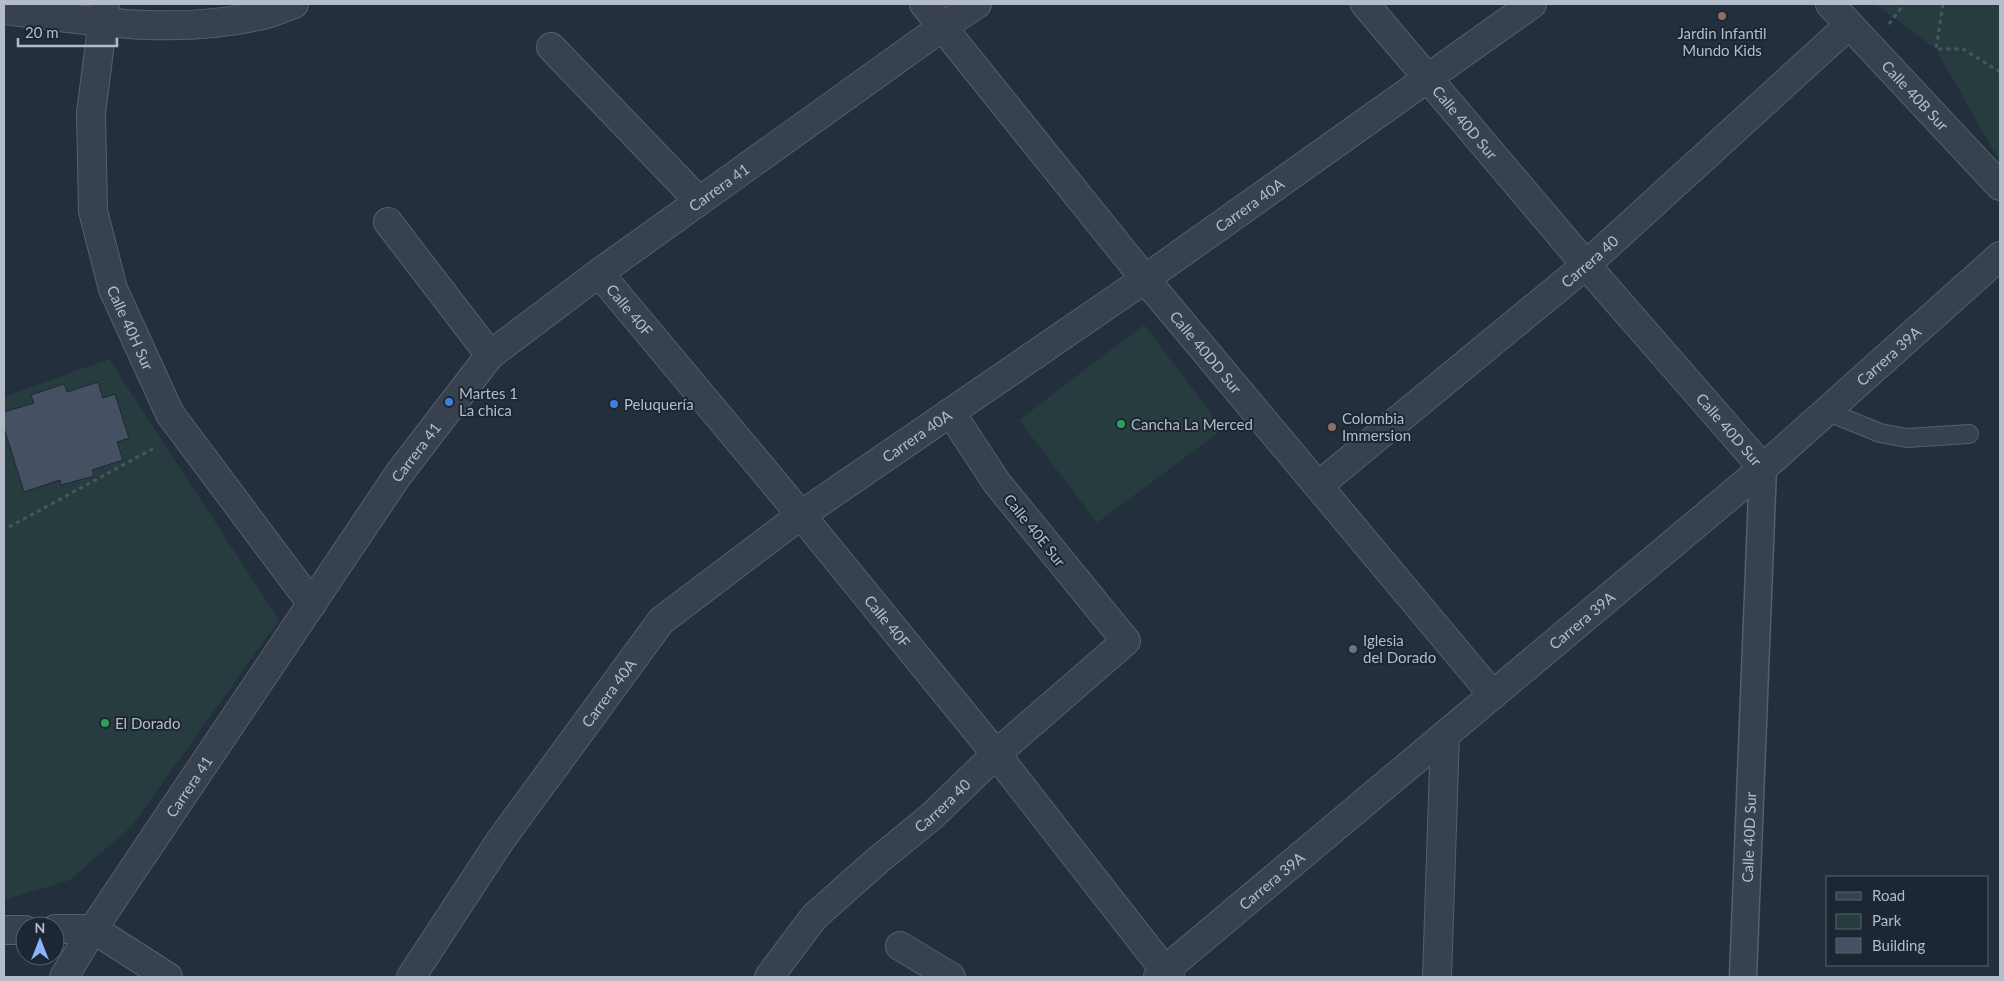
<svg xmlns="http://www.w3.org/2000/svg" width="2004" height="981" viewBox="0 0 2004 981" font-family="Lato,sans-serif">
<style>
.green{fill:#263c3f}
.building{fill:#455162;stroke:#1f2835}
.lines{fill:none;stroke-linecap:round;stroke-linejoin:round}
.service-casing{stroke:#565f6c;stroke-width:20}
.pedestrian-casing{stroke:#565f6c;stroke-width:29}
.minor-casing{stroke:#565f6c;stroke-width:30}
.path{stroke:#44595c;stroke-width:3;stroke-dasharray:4 4;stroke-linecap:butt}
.service{stroke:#38414e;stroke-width:18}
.pedestrian{stroke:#38414e;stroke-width:26}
.minor{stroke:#38414e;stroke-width:28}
.education-dot{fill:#8d6e63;stroke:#1d2633;stroke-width:2}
.shop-dot{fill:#3f7fe0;stroke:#1d2633;stroke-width:2}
.leisure-dot{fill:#2e9e5b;stroke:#1d2633;stroke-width:2}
.worship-dot{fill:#6b7280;stroke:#1d2633;stroke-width:2}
.labels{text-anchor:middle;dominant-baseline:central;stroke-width:4;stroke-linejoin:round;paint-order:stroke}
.poi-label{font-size:15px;fill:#b4bcc9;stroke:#1d2633;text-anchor:start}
.street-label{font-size:15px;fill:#b4bcc9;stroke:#1d2633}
</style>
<rect width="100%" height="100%" fill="#242f3e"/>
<!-- green -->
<g class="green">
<path d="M1875,4H2000V162L1936,49Z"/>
<path d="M1144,325L1223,429L1097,523L1019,420Z"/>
<path d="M109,359L279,620L132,826L70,880L4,900V397Z"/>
</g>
<!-- building -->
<path class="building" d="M98,382L103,398L115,394L129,438L117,442L123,460L92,470L94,476L61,485L60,480L24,492L4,428V412L34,403L31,395L64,384L67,392Z"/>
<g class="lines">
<!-- service casing -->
<g class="service-casing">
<path id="service" d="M1826,411L1880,433L1907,438L1969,434"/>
</g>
<!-- pedestrian casing -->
<g class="pedestrian-casing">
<g id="pedestrian">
<path id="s1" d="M1743,977L1763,468"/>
</g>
</g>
<!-- minor casing -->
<g class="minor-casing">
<g id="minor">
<path id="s2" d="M105,4L91,113L93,211L113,289L170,414L312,604"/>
<path id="s3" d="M924,4L1145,279L1493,695"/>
<path id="s4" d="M1365,4L1586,265L1763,468"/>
<path id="s5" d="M1830,4L2000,186"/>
<path d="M4,10C87,21 175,35 258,16C270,14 282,8 294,4"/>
<path d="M551,47L699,201"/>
<path d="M388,222L490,355"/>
<path id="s6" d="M599,273L801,515L996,754L1170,977"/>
<path id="s7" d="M1319,485L1586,265L1849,25"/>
<path d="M55,929H93L168,977"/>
<path d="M4,930H25"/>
<path d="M900,946L951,977"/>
<path id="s8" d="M64,977L93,929L398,475L490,355L599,273L942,27L977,4"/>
<path id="s9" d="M411,977L500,841L661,621L801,515L1145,279L1532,4"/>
<path id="s10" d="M769,977L814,917L877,861L932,816L996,754L1126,641L997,483L951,413"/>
<path id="s11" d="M1158,977L1165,970L1763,468L2000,256"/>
<path d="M1437,977L1445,735"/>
</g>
</g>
<!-- path -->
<g class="path">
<path d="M1943,4L1936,49H1963L2000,72"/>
<path d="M1889,24L1904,4"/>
<path d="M9,527L156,447"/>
</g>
<!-- service -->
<use href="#service" class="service"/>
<!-- pedestrian -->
<use href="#pedestrian" class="pedestrian"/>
<!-- minor -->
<use href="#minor" class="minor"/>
</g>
<!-- markers -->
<g class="education-dot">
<circle cx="1722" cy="16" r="5"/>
<circle cx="1332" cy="427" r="5"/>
</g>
<g class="shop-dot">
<circle cx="449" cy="402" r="5"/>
<circle cx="614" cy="404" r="5"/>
</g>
<g class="leisure-dot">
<circle cx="1121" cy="424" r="5"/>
<circle cx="105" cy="723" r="5"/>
</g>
<circle class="worship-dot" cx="1353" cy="649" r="5"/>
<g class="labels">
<!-- poi labels -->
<g class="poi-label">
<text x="1722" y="33" text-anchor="middle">Jardin Infantil<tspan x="1722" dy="17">Mundo Kids</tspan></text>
<text x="459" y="393">Martes 1<tspan x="459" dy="17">La chica</tspan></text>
<text x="624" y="404">Peluquería</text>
<text x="1342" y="418">Colombia<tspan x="1342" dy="17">Immersion</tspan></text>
<text x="1131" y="424">Cancha La Merced</text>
<text x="1363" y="640">Iglesia<tspan x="1363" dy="17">del Dorado</tspan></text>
<text x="115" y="723">El Dorado</text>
</g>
<!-- street labels -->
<g class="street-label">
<text stroke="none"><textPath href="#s5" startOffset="125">Calle 40B Sur</textPath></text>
<text stroke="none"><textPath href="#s4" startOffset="155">Calle 40D Sur</textPath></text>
<text stroke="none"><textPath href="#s8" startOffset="1038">Carrera 41</textPath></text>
<text stroke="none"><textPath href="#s9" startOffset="1156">Carrera 40A</textPath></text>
<text stroke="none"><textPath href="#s7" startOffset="351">Carrera 40</textPath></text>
<text stroke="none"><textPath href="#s6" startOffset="48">Calle 40F</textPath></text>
<text stroke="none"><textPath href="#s2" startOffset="331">Calle 40H Sur</textPath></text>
<text stroke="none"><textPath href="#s3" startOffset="448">Calle 40DD Sur</textPath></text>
<text stroke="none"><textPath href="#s11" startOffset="959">Carrera 39A</textPath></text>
<text stroke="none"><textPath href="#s4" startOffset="560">Calle 40D Sur</textPath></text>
<text stroke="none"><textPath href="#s9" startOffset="751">Carrera 40A</textPath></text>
<text stroke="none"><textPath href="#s8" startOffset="632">Carrera 41</textPath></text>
<text transform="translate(1035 530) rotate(51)">Calle 40E Sur</text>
<text stroke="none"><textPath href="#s11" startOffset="554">Carrera 39A</textPath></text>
<text stroke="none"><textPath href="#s6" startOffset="452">Calle 40F</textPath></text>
<text stroke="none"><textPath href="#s9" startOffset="346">Carrera 40A</textPath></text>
<text stroke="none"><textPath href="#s8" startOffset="228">Carrera 41</textPath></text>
<text stroke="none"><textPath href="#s10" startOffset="245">Carrera 40</textPath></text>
<text stroke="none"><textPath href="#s1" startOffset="140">Calle 40D Sur</textPath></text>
<text stroke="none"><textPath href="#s11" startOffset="149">Carrera 39A</textPath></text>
</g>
</g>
<!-- border -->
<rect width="2004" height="981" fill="none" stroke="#b4bcc9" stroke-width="10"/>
<!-- legend -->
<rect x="1826" y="876" width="162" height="90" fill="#1d2633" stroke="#59626f"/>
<rect x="1836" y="892" width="25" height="8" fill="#38414e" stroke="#59626f"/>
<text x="1872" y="901" font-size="15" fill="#b4bcc9">Road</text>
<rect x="1836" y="914" width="25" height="15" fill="#263c3f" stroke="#59626f"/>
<text x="1872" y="926" font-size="15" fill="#b4bcc9">Park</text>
<rect x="1836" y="938" width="25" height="15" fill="#455162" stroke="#59626f"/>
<text x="1872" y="951" font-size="15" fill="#b4bcc9">Building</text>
<!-- north arrow -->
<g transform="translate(40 941)"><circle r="24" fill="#1d2633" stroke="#59626f"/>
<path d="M0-4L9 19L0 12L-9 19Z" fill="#8ab4f8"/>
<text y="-8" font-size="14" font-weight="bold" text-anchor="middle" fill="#b4bcc9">N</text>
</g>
<!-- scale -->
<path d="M18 38v8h99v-8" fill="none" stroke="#b4bcc9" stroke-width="2.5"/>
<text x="25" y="38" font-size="15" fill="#b4bcc9" stroke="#1d2633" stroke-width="4" paint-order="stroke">20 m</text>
</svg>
